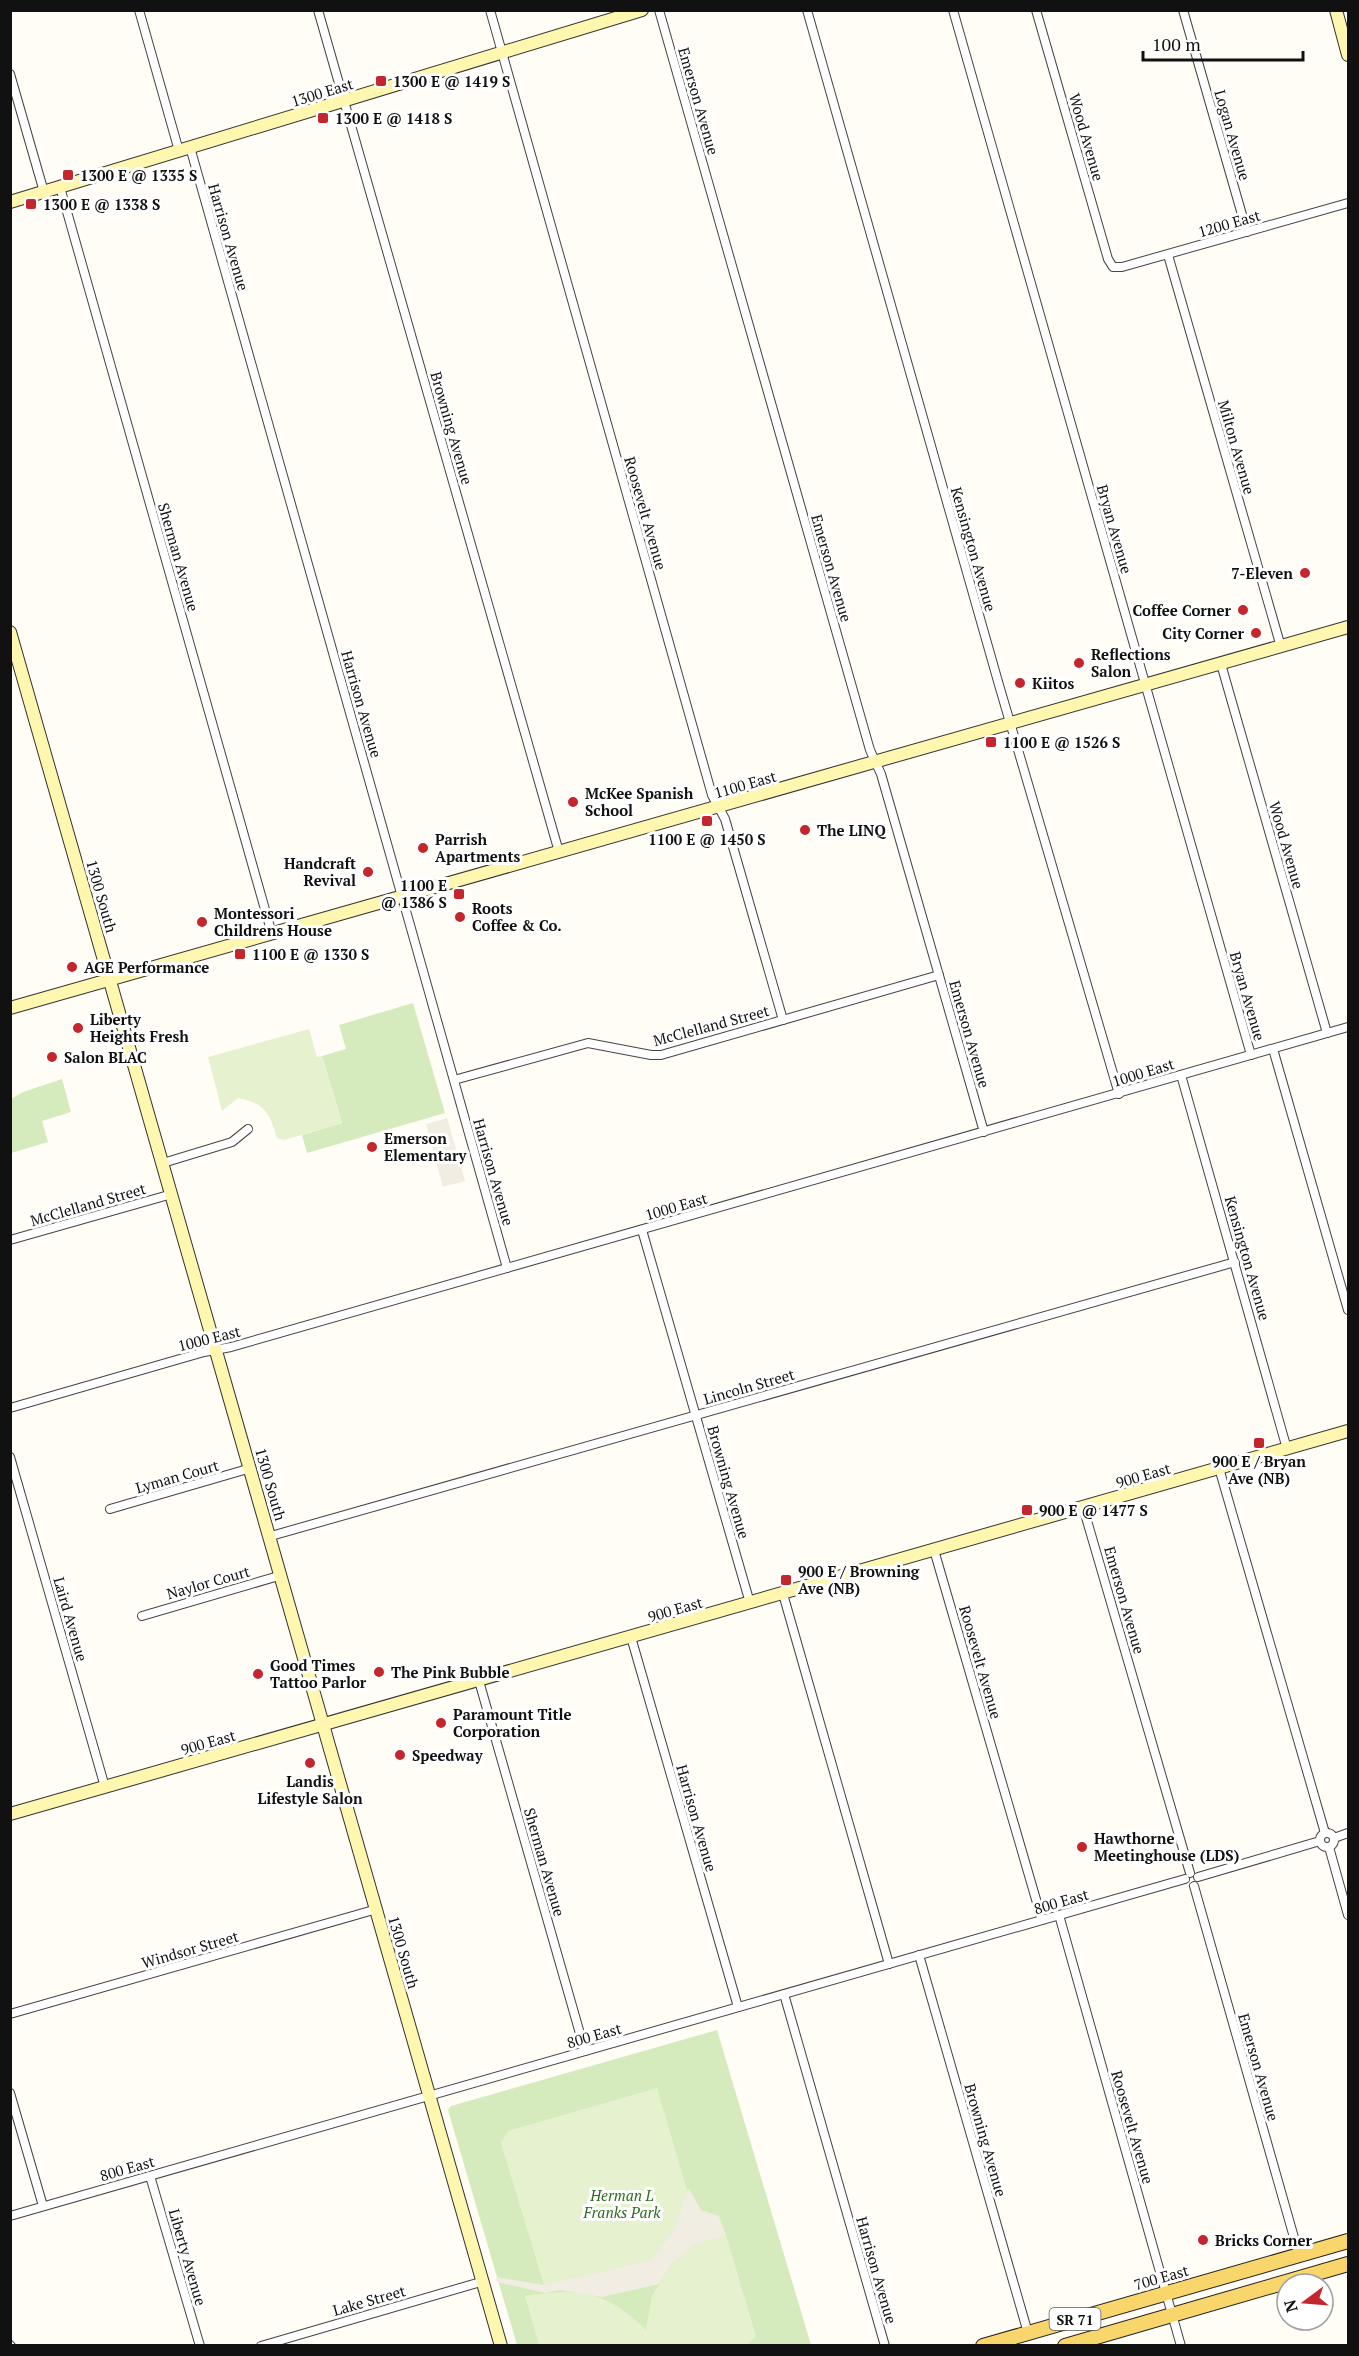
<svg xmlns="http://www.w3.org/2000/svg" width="1359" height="2356" viewBox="0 0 1359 2356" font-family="'PT Serif',serif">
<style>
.green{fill:#d5ebbd}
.pitch{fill:#e6f2cf}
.plaza{fill:#f1ede2}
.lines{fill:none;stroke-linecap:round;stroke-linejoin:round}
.street-casing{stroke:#444;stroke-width:10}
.secondary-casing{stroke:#333;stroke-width:14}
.primary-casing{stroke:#222;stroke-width:16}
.street{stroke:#fff;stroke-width:8}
.secondary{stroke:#fff6b0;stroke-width:12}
.primary{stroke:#f9d66b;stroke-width:14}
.poi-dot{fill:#c4262e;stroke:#fff;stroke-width:2}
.labels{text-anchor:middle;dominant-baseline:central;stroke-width:6;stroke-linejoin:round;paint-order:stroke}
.shield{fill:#fff;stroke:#585858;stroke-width:1.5}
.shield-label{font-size:14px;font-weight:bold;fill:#111}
.poi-label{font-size:15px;font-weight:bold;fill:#111;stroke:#fff;text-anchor:start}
.street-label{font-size:15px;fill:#111;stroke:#fff}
.park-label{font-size:15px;font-style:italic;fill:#2f6b1f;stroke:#fff}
</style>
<rect width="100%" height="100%" fill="#fffdf5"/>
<!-- green -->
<g class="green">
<path d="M413,1003L445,1113L307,1153L302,1135L342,1123L322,1056L346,1049L339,1025Z"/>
<path d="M62,1079L71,1112L42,1121L48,1142L11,1153V1099L23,1092Z"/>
<path d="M717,2030L811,2345H517L448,2110L451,2106Z"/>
</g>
<!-- pitch -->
<g class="pitch">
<path d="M309,1029L317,1057L322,1056L342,1123L284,1140L277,1138C270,1114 265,1103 238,1098L222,1111L208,1057Z"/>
<path d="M657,2088L687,2190L675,2229L650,2260L544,2285L501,2143L508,2131Z"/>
<path d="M726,2235L756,2336L750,2343L740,2346L539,2345L525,2296C578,2288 606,2290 646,2330L652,2296L671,2265L693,2246Z"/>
</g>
<!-- plaza -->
<g class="plaza">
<path d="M447,1118L465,1181L443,1187L426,1124Z"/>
<path d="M689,2189L701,2210L719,2216L726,2235L693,2246L671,2265L659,2284L602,2297L560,2290L545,2293L497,2282L496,2277L544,2285L650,2260L675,2229L687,2190Z"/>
</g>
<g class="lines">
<!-- street casing -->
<g class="street-casing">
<g id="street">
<path d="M139,10L179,151"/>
<path d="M318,10L559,852"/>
<path d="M490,10L712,795L725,819L783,1020"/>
<path d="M659,10L870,750L881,774L984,1132"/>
<path d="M807,10L999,685L1119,1094"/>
<path d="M953,10L1251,1055"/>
<path d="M1036,10L1108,259L1113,267H1122L1348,203"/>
<path d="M1183,10L1247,232"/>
<path d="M10,74L44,192"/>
<path d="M190,147L507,1268"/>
<path d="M60,187L272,934"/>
<path d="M1168,255L1281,647"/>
<path d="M1221,664L1327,1033"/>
<path d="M1273,1049L1348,1310"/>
<path d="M1181,1075L1287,1449"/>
<path d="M454,1080L588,1043L651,1055H661L939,975"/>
<path d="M163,1163L232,1142L248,1129"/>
<path d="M642,1230L750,1603"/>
<path d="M10,1240L172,1194"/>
<path d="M10,1408L204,1352L231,1347L1348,1027"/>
<path d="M10,1457L105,1787"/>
<path d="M1219,1468L1325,1833"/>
<path d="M1083,1507L1190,1873"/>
<path d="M110,1509L251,1468"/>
<path d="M271,1536L1235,1262"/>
<path d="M934,1550L1042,1920"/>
<path d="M783,1594L889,1964"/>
<path d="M142,1616L282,1575"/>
<path d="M631,1637L738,2007"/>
<path d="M479,1681L585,2051"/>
<circle cx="1327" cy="1840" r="7"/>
<path d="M1334,1838L1348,1833"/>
<path d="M1329,1847L1348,1915"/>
<path d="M1198,1877L1320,1841"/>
<path d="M1194,1886L1299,2255"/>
<path d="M1059,1915L1181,2346"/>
<path d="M919,1955L1028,2333"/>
<path d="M784,1994L885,2346"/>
<path d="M10,2014L377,1909"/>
<path d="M10,2093L43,2206"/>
<path d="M150,2176L200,2346"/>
<path d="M10,2216L1185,1879"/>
<path d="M10,2345L11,2346"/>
<path d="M261,2346L484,2281"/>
</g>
</g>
<!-- secondary casing -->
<g class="secondary-casing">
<g id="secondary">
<path d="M1336,10L1348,55"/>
<path d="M10,202L642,10"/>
<path d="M10,632L501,2346"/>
<path d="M10,1008L1348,627"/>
<path d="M10,1814L1348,1431"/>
</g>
</g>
<!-- primary casing -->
<g class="primary-casing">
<g id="primary">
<path d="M983,2346L1348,2241"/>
<path d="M1065,2346L1348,2264"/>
</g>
</g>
<!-- street -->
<use href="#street" class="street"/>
<!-- secondary -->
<use href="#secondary" class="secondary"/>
<!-- primary -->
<use href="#primary" class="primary"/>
</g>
<!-- markers -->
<g class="poi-dot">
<rect x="375" y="75" width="12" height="12" rx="3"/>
<rect x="317" y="112" width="12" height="12" rx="3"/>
<rect x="62" y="169" width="12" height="12" rx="3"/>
<rect x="25" y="198" width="12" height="12" rx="3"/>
<circle cx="1305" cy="573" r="6"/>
<circle cx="1243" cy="610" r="6"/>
<circle cx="1256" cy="633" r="6"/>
<circle cx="1079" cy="663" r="6"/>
<circle cx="1020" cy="683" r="6"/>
<rect x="985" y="736" width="12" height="12" rx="3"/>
<circle cx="573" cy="802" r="6"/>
<rect x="701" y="815" width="12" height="12" rx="3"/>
<circle cx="805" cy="830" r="6"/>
<circle cx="423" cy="848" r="6"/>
<circle cx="368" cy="872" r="6"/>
<rect x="453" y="888" width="12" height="12" rx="3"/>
<circle cx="460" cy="917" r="6"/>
<circle cx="202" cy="922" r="6"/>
<rect x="234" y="948" width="12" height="12" rx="3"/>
<circle cx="72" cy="967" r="6"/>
<circle cx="78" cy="1028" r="6"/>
<circle cx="52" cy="1057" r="6"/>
<circle cx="372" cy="1147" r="6"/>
<rect x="1253" y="1437" width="12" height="12" rx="3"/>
<rect x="1021" y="1504" width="12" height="12" rx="3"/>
<rect x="780" y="1574" width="12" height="12" rx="3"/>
<circle cx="379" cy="1672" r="6"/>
<circle cx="258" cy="1674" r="6"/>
<circle cx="441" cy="1723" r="6"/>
<circle cx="400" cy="1755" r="6"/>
<circle cx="310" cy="1763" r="6"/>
<circle cx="1082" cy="1847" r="6"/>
<circle cx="1203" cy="2240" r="6"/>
</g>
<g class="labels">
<!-- shield labels -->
<rect class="shield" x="1049.5" y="2308" width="51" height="22" rx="4.5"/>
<g class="shield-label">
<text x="1075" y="2319">SR 71</text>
</g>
<!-- poi labels -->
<g class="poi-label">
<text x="393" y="81">1300 E @ 1419 S</text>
<text x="335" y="118">1300 E @ 1418 S</text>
<text x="80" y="175">1300 E @ 1335 S</text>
<text x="43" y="204">1300 E @ 1338 S</text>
<text x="1293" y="573" text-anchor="end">7-Eleven</text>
<text x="1231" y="610" text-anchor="end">Coffee Corner</text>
<text x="1244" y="633" text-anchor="end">City Corner</text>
<text x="1091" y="654">Reflections<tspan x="1091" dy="17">Salon</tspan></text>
<text x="1032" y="683">Kiitos</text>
<text x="1003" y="742">1100 E @ 1526 S</text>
<text x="585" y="793">McKee Spanish<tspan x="585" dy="17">School</tspan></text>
<text x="817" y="830">The LINQ</text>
<text x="435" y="839">Parrish<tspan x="435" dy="17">Apartments</tspan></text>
<text x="707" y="839" text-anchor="middle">1100 E @ 1450 S</text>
<text x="356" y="863" text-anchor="end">Handcraft<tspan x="356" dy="17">Revival</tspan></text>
<text x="447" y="885" text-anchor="end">1100 E<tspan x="447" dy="17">@ 1386 S</tspan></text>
<text x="472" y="908">Roots<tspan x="472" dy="17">Coffee &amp; Co.</tspan></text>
<text x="214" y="913">Montessori<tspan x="214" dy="17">Childrens House</tspan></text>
<text x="252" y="954">1100 E @ 1330 S</text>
<text x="84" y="967">AGE Performance</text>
<text x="90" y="1019">Liberty<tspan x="90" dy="17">Heights Fresh</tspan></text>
<text x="64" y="1057">Salon BLAC</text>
<text x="384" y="1138">Emerson<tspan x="384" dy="17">Elementary</tspan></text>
<text x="1259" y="1461" text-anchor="middle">900 E / Bryan<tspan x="1259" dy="17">Ave (NB)</tspan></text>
<text x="1039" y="1510">900 E @ 1477 S</text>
<text x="798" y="1571">900 E / Browning<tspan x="798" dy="17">Ave (NB)</tspan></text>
<text x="270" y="1665">Good Times<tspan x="270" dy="17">Tattoo Parlor</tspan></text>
<text x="391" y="1672">The Pink Bubble</text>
<text x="453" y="1714">Paramount Title<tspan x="453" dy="17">Corporation</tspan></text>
<text x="412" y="1755">Speedway</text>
<text x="310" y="1781" text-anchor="middle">Landis<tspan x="310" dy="17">Lifestyle Salon</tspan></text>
<text x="1094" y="1838">Hawthorne<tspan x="1094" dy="17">Meetinghouse (LDS)</tspan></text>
<text x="1215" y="2240">Bricks Corner</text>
</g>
<!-- street labels -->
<g class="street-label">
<text transform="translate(322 92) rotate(-17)">1300 East</text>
<text transform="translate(699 101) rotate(74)">Emerson Avenue</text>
<text transform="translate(1233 135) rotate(74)">Logan Avenue</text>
<text transform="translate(1087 137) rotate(74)">Wood Avenue</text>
<text transform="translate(1229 223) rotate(-16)">1200 East</text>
<text transform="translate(229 237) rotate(74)">Harrison Avenue</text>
<text transform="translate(452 428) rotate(74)">Browning Avenue</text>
<text transform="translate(1237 447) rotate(74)">Milton Avenue</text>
<text transform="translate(646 513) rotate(74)">Roosevelt Avenue</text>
<text transform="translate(1115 529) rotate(74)">Bryan Avenue</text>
<text transform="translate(974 549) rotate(74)">Kensington Avenue</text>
<text transform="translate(179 557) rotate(74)">Sherman Avenue</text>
<text transform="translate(832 568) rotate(74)">Emerson Avenue</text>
<text transform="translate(362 704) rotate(74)">Harrison Avenue</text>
<text transform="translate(745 784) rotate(-16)">1100 East</text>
<text transform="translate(1287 845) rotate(74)">Wood Avenue</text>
<text transform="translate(102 896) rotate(74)">1300 South</text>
<text transform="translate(1248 996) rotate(74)">Bryan Avenue</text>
<text transform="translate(711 1025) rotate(-15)">McClelland Street</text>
<text transform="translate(970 1034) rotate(74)">Emerson Avenue</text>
<text transform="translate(1143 1072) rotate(-17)">1000 East</text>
<text transform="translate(494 1172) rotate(74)">Harrison Avenue</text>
<text transform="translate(88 1204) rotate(-16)">McClelland Street</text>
<text transform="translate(676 1206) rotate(-16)">1000 East</text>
<text transform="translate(1248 1258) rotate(74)">Kensington Avenue</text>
<text transform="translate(209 1338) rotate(-14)">1000 East</text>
<text transform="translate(749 1386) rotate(-16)">Lincoln Street</text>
<text transform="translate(1143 1475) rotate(-16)">900 East</text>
<text transform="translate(177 1476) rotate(-16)">Lyman Court</text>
<text transform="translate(729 1482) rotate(74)">Browning Avenue</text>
<text transform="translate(271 1484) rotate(74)">1300 South</text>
<text transform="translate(208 1582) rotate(-16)">Naylor Court</text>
<text transform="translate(1125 1600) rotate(74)">Emerson Avenue</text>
<text transform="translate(675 1609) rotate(-16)">900 East</text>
<text transform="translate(71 1619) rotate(74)">Laird Avenue</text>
<text transform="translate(981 1662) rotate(74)">Roosevelt Avenue</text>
<text transform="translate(208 1742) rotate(-16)">900 East</text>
<text transform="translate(697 1818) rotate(74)">Harrison Avenue</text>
<text transform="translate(545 1862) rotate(74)">Sherman Avenue</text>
<text transform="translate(1061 1901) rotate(-16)">800 East</text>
<text transform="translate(190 1949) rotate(-16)">Windsor Street</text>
<text transform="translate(404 1952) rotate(74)">1300 South</text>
<text transform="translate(594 2035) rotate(-16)">800 East</text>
<text transform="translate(1259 2067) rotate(74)">Emerson Avenue</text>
<text transform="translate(1133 2127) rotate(74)">Roosevelt Avenue</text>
<text transform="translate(986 2140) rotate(74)">Browning Avenue</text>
<text transform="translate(127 2168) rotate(-16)">800 East</text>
<text transform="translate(188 2257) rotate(74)">Liberty Avenue</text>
<text transform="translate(877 2270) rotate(74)">Harrison Avenue</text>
<text transform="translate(1161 2277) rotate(-16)">700 East</text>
<text transform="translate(369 2300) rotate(-16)">Lake Street</text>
</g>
<!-- park labels -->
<g class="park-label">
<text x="622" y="2195">Herman L<tspan x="622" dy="17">Franks Park</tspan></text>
</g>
</g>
<!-- border -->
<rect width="1359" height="2356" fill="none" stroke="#111111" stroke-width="24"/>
<!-- north arrow -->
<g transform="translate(1305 2302) rotate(254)"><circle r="28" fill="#ffffff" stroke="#a0a0a0" stroke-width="1.5"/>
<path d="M0-4.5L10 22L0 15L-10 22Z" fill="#c4262e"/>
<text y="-9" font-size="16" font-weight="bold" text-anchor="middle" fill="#111111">N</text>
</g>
<!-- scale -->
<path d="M1143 51v9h160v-9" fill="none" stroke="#111111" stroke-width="3"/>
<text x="1152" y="51" font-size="18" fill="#111111" stroke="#ffffff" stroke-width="4.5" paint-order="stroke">100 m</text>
</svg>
